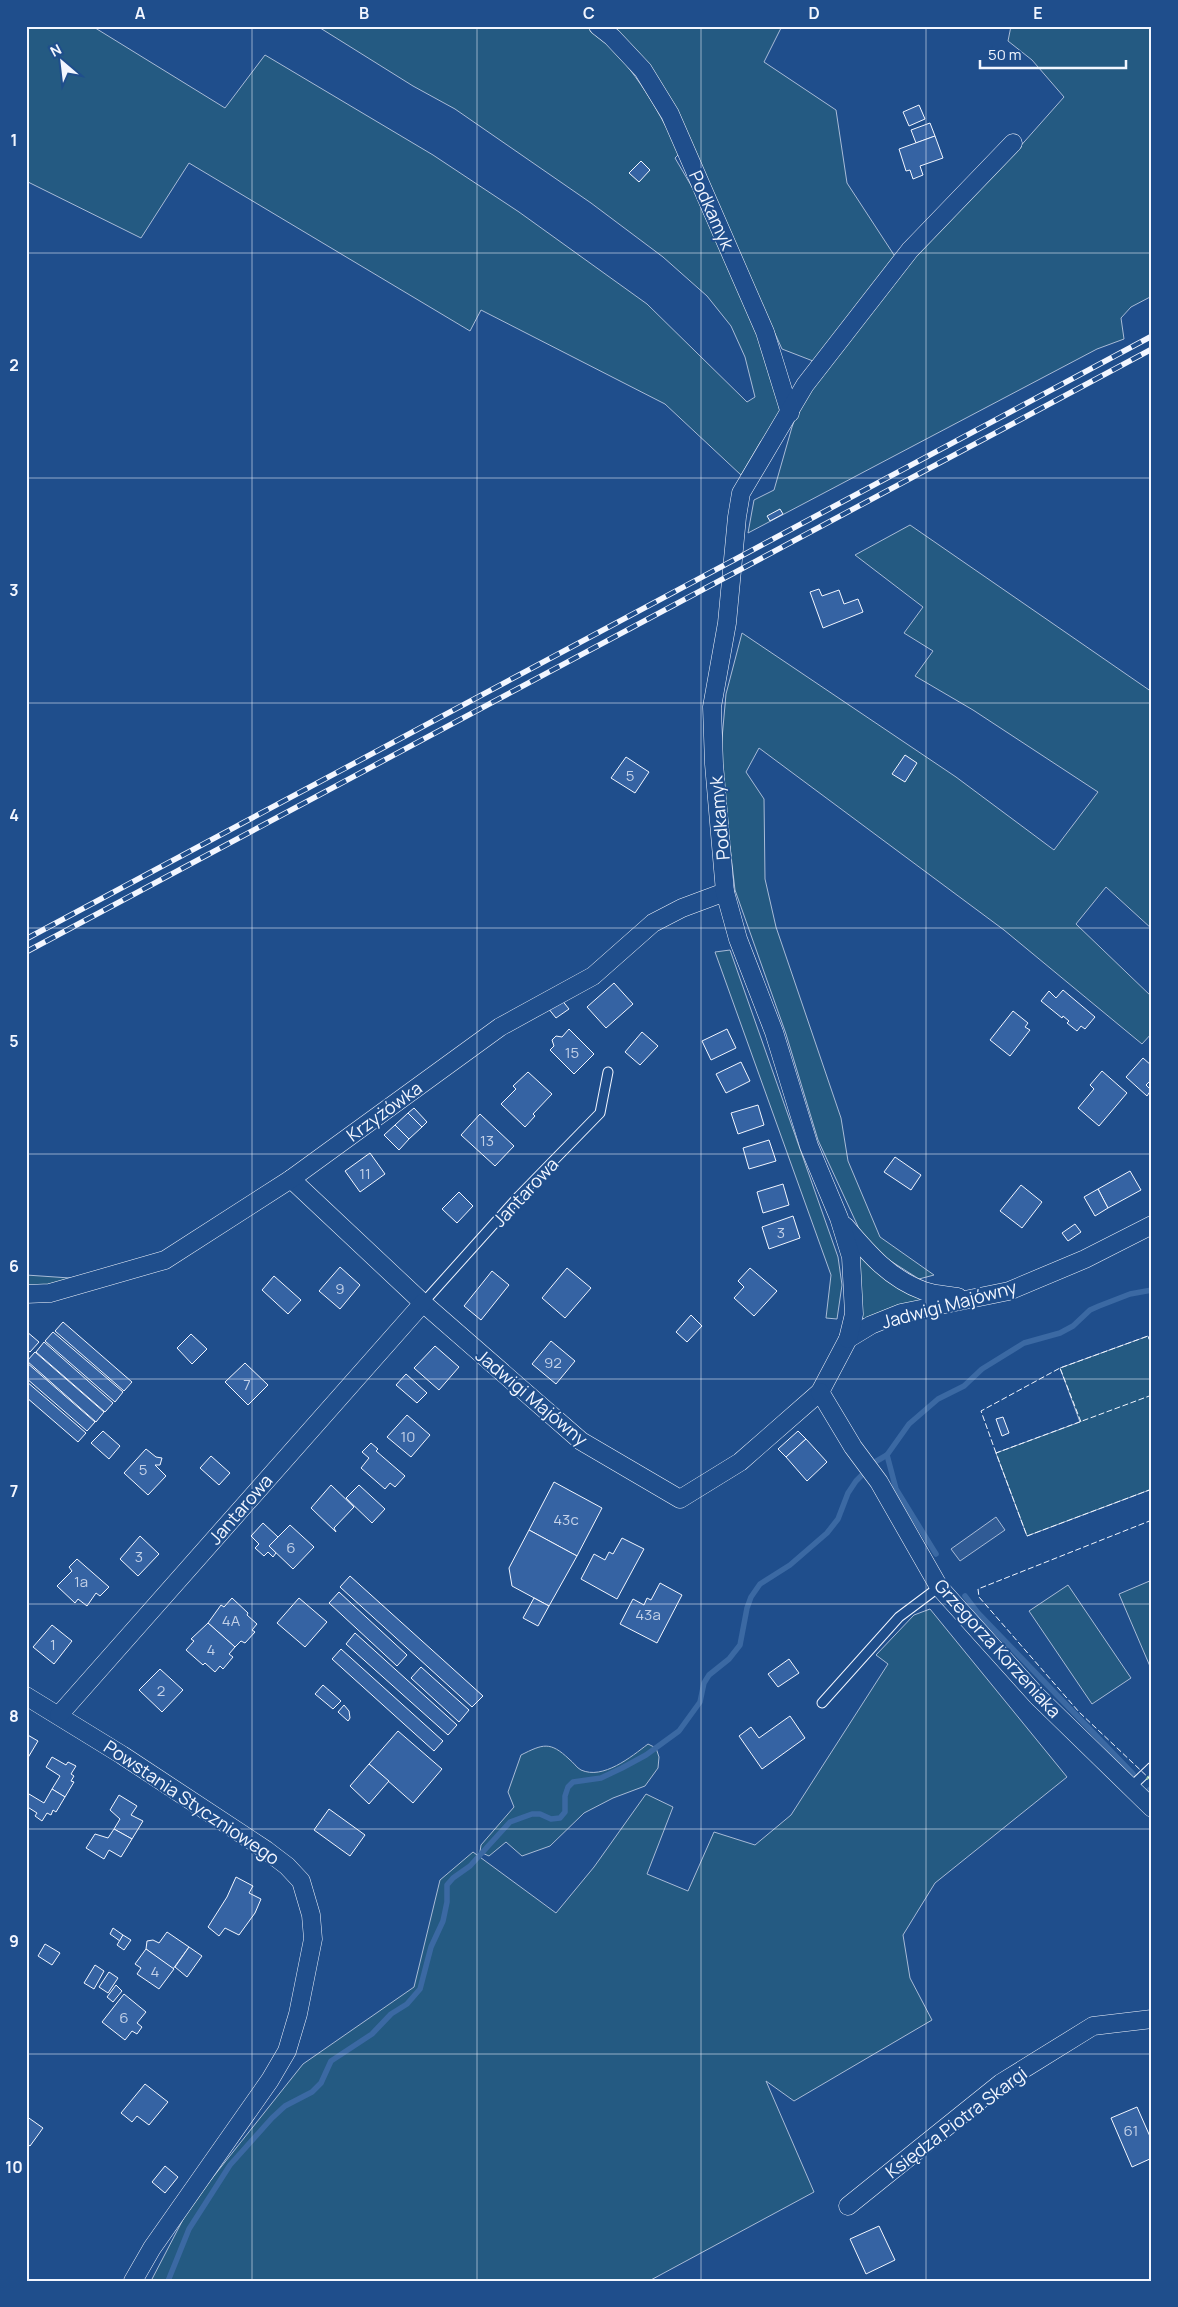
<svg xmlns="http://www.w3.org/2000/svg" width="1178" height="2307" viewBox="0 0 1178 2307" font-family="Manrope,sans-serif">
<style>
.green{fill:#245a82;stroke:#a8bbd7}
.parking{fill:#305b95;stroke:#a8bbd7}
.lines{fill:none;stroke-linecap:round;stroke-linejoin:round}
.stream{stroke:#3b69a3;stroke-width:5.5}
.building{fill:#3563a3;stroke:#f2f6ff}
.lane-casing{stroke:#f2f6ff;stroke-width:11}
.street-casing{stroke:#f2f6ff;stroke-width:19}
.lane{stroke:#1f4e8c;stroke-width:9}
.street{stroke:#1f4e8c;stroke-width:18}
.rail-casing{stroke:#f2f6ff;stroke-width:5.5}
.rail{stroke:#1f4e8c;stroke-width:4;stroke-dasharray:11;stroke-linecap:butt}
.hedge{stroke:#97c8a6;stroke-width:4;stroke-dasharray:2.5 4;stroke-linecap:butt}
.fence{stroke:#f2f6ff;stroke-width:1;stroke-dasharray:6 2.5;stroke-linecap:butt}
.grid{fill:none;stroke:#f2f6ff;stroke-width:1;stroke-opacity:0.55}
.labels{text-anchor:middle;dominant-baseline:central;stroke-width:4;stroke-linejoin:round;paint-order:stroke}
.number-label{font-size:15px;fill:#c3d1e8}
.street-label{font-size:18px;fill:#f2f6ff;stroke:#1f4e8c}
.neatline{fill:none;stroke:#f2f6ff;stroke-width:2}
.grid-label{font-size:16px;text-anchor:middle;font-weight:bold;fill:#f2f6ff}
</style>
<rect width="100%" height="100%" fill="#1f4e8c"/>
<!-- green -->
<g class="green">
<path d="M26,26H92L225,108L265,55L433,155L519,212L647,304L747,402L755,397L745,357L731,326L707,296L663,257L591,203L455,109L413,86L317,26H587C634,65 652,100 680,153L675,158L709,216L765,337L779,401L780,423L761,441L741,475L665,404L481,310L470,331L189,163L141,238L26,181Z"/>
<path d="M608,26H782L764,62L836,110L847,183L896,258L813,361L782,349L679,120Z"/>
<path d="M1011,26H1152V296L1131,307L1121,318L1124,339L1097,349L748,533L754,500L774,490L792,427L807,386L921,250L1001,168L1064,97L1032,60L1008,41Z"/>
<path d="M910,525L1152,692V929L1106,887L1076,924L1152,997V1033L1142,1044L1004,930L759,748L746,772L764,799L765,879L776,927L841,1118L848,1161L880,1237L934,1275L919,1279L867,1246L818,1140L786,1034L735,890L720,761L726,694L742,633L956,777L1054,850L1098,792L973,710L915,676L933,651L904,633L923,607L855,555Z"/>
<path d="M730,950L838,1257L842,1285L837,1319L826,1318L831,1275L715,952Z"/>
<path d="M854,1251L933,1299L864,1319L860,1316Z"/>
<path d="M148,1259L26,1290V1275L70,1278Z"/>
<path d="M1148,1336L1152,1346V1489L1027,1536L996,1453L1080,1422L1060,1368Z"/>
<path d="M1152,1580V1671L1119,1594Z"/>
<path d="M1068,1585L1131,1678L1092,1704L1029,1611Z"/>
<path d="M930,1609L1067,1777L935,1883L903,1935L910,1978L932,2020L794,2101L766,2081L814,2192L649,2281H151L190,2206L303,2064L414,1987L440,1880L473,1852L556,1913L594,1867L646,1794L673,1807L647,1874L688,1891L714,1832L755,1845L791,1815L888,1664L876,1655L914,1615Z"/>
<path d="M648,1744L656,1748L659,1757L658,1768L645,1786L613,1798L584,1813L550,1846L522,1856L506,1842L489,1856L480,1852L481,1845L514,1807L508,1792L521,1755C543,1744 550,1741 569,1759C573,1762 577,1768 581,1770C603,1780 631,1757 648,1744Z"/>
</g>
<!-- parking -->
<path class="parking" d="M996,1517L1005,1530L960,1561L951,1549Z"/>
<g class="lines">
<!-- stream -->
<g class="stream">
<path d="M887,1455L896,1489L936,1554"/>
<path d="M965,1596L978,1613L1133,1774"/>
<path d="M1149,1790L1152,1793"/>
<path d="M168,2281L189,2229L230,2165L272,2118L285,2106L312,2092L321,2083L331,2061L372,2034L391,2014L407,2004L420,1989L431,1947L443,1921L447,1902V1885L453,1878L470,1866L510,1822L532,1814H540L551,1819L560,1818L565,1812V1796L568,1787L573,1782L601,1778L622,1768L646,1755L679,1731L700,1702L704,1683L709,1675L729,1659L740,1645L747,1608L751,1597L760,1584L790,1565L827,1533L838,1519L848,1493L856,1481L875,1462L887,1455L909,1424L938,1399L964,1386L982,1369L1024,1343L1060,1333L1073,1326L1090,1310L1099,1306L1130,1294L1152,1290"/>
</g>
</g>
<!-- building -->
<g class="building">
<path d="M919,105L925,119L909,126L903,112Z"/>
<path d="M930,123L935,136L916,143L911,130Z"/>
<path d="M935,136L943,158L920,166L923,175L913,179L910,170L906,171L899,149Z"/>
<path d="M641,161L650,170L639,182L629,173Z"/>
<path d="M780,509L783,514L770,521L767,516Z"/>
<path d="M819,589L822,596L839,590L844,604L858,599L863,612L823,628L810,592Z"/>
<path d="M905,755L917,763L905,782L892,774Z"/>
<path d="M626,757L649,772L635,793L611,778Z"/>
<path d="M614,983L633,1004L606,1028L587,1007Z"/>
<path d="M1063,990L1095,1017L1085,1029L1081,1026L1077,1031L1067,1023L1069,1021L1063,1016L1062,1018L1041,1001L1049,991L1056,998Z"/>
<path d="M561,999L569,1009L556,1018L548,1008Z"/>
<path d="M1013,1011L1028,1023L1025,1027L1030,1030L1010,1056L990,1040Z"/>
<path d="M569,1029L594,1054L574,1074L550,1050L554,1046L552,1040L556,1036L562,1037Z"/>
<path d="M727,1029L736,1048L711,1060L702,1041Z"/>
<path d="M642,1032L658,1046L640,1065L625,1052Z"/>
<path d="M1143,1058L1152,1066V1079L1146,1085L1151,1090L1147,1096L1126,1077Z"/>
<path d="M741,1062L750,1081L726,1093L716,1074Z"/>
<path d="M1102,1071L1127,1093L1099,1126L1078,1108L1094,1089L1090,1085Z"/>
<path d="M528,1072L552,1094L533,1114L535,1116L525,1127L501,1104L516,1089L513,1086Z"/>
<path d="M758,1105L764,1125L738,1134L731,1113Z"/>
<path d="M414,1108L427,1122L422,1127L408,1113Z"/>
<path d="M408,1113L422,1127L409,1139L395,1125Z"/>
<path d="M480,1114L514,1146L495,1166L461,1135Z"/>
<path d="M395,1125L409,1139L399,1150L384,1135Z"/>
<path d="M769,1140L776,1161L749,1169L743,1148Z"/>
<path d="M370,1153L385,1174L360,1192L345,1171Z"/>
<path d="M895,1157L921,1175L911,1190L884,1172Z"/>
<path d="M1130,1171L1141,1190L1108,1208L1098,1189Z"/>
<path d="M783,1184L789,1205L763,1213L757,1192Z"/>
<path d="M1021,1185L1042,1202L1022,1228L1000,1211Z"/>
<path d="M1098,1189L1108,1208L1095,1216L1084,1197Z"/>
<path d="M459,1192L473,1206L457,1223L442,1209Z"/>
<path d="M793,1216L800,1238L769,1249L762,1227Z"/>
<path d="M1075,1224L1081,1232L1068,1241L1062,1233Z"/>
<path d="M340,1267L360,1285L340,1309L319,1291Z"/>
<path d="M567,1268L591,1288L565,1318L542,1298Z"/>
<path d="M750,1268L777,1291L754,1316L734,1298L744,1287L738,1281Z"/>
<path d="M492,1271L509,1285L481,1320L464,1306Z"/>
<path d="M274,1276L301,1300L288,1314L262,1290Z"/>
<path d="M691,1315L702,1326L687,1342L676,1332Z"/>
<path d="M63,1322L132,1382L124,1391L55,1331Z"/>
<path d="M26,1331L39,1342L30,1352L26,1349Z"/>
<path d="M53,1332L123,1392L115,1402L45,1341Z"/>
<path d="M191,1334L207,1349L192,1364L177,1348Z"/>
<path d="M551,1341L575,1361L556,1384L532,1364Z"/>
<path d="M44,1342L113,1403L105,1412L36,1352Z"/>
<path d="M435,1346L459,1367L439,1390L414,1368Z"/>
<path d="M35,1352L104,1412L96,1422L27,1361Z"/>
<path d="M26,1362L95,1422L87,1431L26,1378Z"/>
<path d="M245,1363L268,1385L248,1405L225,1382Z"/>
<path d="M406,1374L427,1393L417,1403L396,1385Z"/>
<path d="M26,1381L86,1433L78,1442L26,1397Z"/>
<path d="M407,1415L430,1435L411,1457L387,1437Z"/>
<path d="M1003,1417L1009,1433L1002,1436L996,1419Z"/>
<path d="M103,1431L120,1446L109,1459L91,1443Z"/>
<path d="M798,1431L806,1439L786,1457L778,1449Z"/>
<path d="M806,1439L827,1462L807,1481L786,1457Z"/>
<path d="M371,1443L378,1449L376,1451L405,1476L395,1487L390,1483L385,1489L361,1468L369,1458L362,1452Z"/>
<path d="M146,1449L156,1457L162,1458L160,1465H155L166,1476L148,1495L124,1473Z"/>
<path d="M211,1456L230,1473L219,1485L200,1468Z"/>
<path d="M554,1482L602,1508L577,1556L529,1530Z"/>
<path d="M331,1485L354,1507L334,1528L336,1532L311,1508Z"/>
<path d="M359,1485L385,1509L372,1523L346,1498Z"/>
<path d="M263,1523L278,1537L269,1546L276,1553L273,1557L268,1552L264,1556L255,1548L259,1544L251,1536Z"/>
<path d="M290,1525L314,1547L293,1569L269,1546Z"/>
<path d="M529,1530L577,1556L549,1606L512,1586L509,1568Z"/>
<path d="M140,1536L159,1554L138,1576L120,1559Z"/>
<path d="M622,1538L644,1549L617,1599L581,1579L594,1554L605,1560L609,1552L613,1554Z"/>
<path d="M77,1559L109,1587L100,1596L96,1593L87,1606L78,1599L75,1603L57,1586L72,1571L69,1567Z"/>
<path d="M350,1576L483,1696L472,1707L340,1587Z"/>
<path d="M660,1583L682,1595L657,1643L620,1624L633,1599L644,1605L647,1598L651,1600Z"/>
<path d="M339,1592L407,1655L397,1666L329,1603Z"/>
<path d="M232,1598L248,1613L247,1615L257,1624L252,1630L255,1632L245,1643L241,1641L235,1647L208,1623L221,1605L224,1607Z"/>
<path d="M299,1598L327,1622L305,1647L277,1623Z"/>
<path d="M534,1598L549,1606L538,1626L523,1618Z"/>
<path d="M208,1623L235,1647L229,1654L233,1657L223,1669L220,1666L215,1672L205,1663L203,1665L186,1650L194,1641L191,1639Z"/>
<path d="M52,1625L72,1641L54,1664L33,1647Z"/>
<path d="M355,1633L457,1725L448,1735L346,1644Z"/>
<path d="M341,1649L443,1741L434,1751L332,1659Z"/>
<path d="M789,1659L799,1673L778,1687L768,1674Z"/>
<path d="M421,1667L469,1710L459,1722L411,1678Z"/>
<path d="M160,1669L183,1690L162,1712L139,1690Z"/>
<path d="M323,1685L341,1701L333,1709L315,1694Z"/>
<path d="M344,1705L349,1711L350,1718L348,1721L338,1712Z"/>
<path d="M790,1716L805,1738L762,1769L739,1736L751,1727L759,1738Z"/>
<path d="M398,1731L442,1769L413,1803L369,1764Z"/>
<path d="M26,1734L38,1741L26,1761Z"/>
<path d="M52,1757L66,1765L68,1762L76,1766L71,1774L74,1776L71,1781L74,1782L65,1797L52,1789L60,1776L46,1767Z"/>
<path d="M369,1764L389,1781L369,1804L350,1786Z"/>
<path d="M52,1789L65,1797L56,1812L53,1810L51,1815L47,1813L42,1821L35,1816L37,1813L26,1806V1799L29,1794L44,1803Z"/>
<path d="M119,1795L137,1806L131,1815L143,1821L132,1839L114,1829L120,1819L110,1810Z"/>
<path d="M329,1809L365,1835L350,1856L314,1830Z"/>
<path d="M114,1829L132,1839L121,1857L109,1850L104,1859L86,1848L95,1834L108,1838Z"/>
<path d="M236,1877L253,1886L249,1893L261,1899L255,1913L239,1935L225,1928L219,1936L208,1927L227,1897Z"/>
<path d="M113,1928L123,1935L120,1941L110,1934Z"/>
<path d="M167,1932L189,1947L173,1969L146,1949L147,1941L153,1940L159,1943Z"/>
<path d="M123,1935L131,1940L124,1950L117,1945Z"/>
<path d="M45,1944L60,1953L52,1965L38,1956Z"/>
<path d="M189,1947L202,1956L187,1977L175,1967Z"/>
<path d="M146,1949L174,1969L159,1989L137,1974L141,1968L135,1964Z"/>
<path d="M95,1965L104,1971L94,1989L84,1983Z"/>
<path d="M109,1972L118,1978L108,1993L99,1987Z"/>
<path d="M116,1985L122,1991L113,2002L107,1997Z"/>
<path d="M124,1994L146,2012L137,2023L142,2027L137,2034L132,2031L125,2040L102,2022Z"/>
<path d="M145,2084L168,2102L149,2125L137,2116L132,2122L121,2113Z"/>
<path d="M1137,2107L1152,2141V2158L1132,2167L1111,2118Z"/>
<path d="M26,2116L43,2128L30,2146L26,2143Z"/>
<path d="M165,2166L178,2177L165,2193L152,2182Z"/>
<path d="M879,2226L895,2260L866,2274L850,2239Z"/>
</g>
<g class="lines">
<!-- lane casing -->
<g class="lane-casing">
<g id="lane">
<path d="M423,1303L519,1196L600,1113L608,1072"/>
<path d="M822,1703L899,1617L939,1587"/>
<path d="M1131,1787L1152,1767"/>
</g>
</g>
<!-- street casing -->
<g class="street-casing">
<g id="street">
<path d="M598,26L612,37L643,70L670,114L765,332L790,413"/>
<path d="M291,1179L423,1303L581,1441L680,1499L740,1462L820,1392L848,1339L871,1325L901,1313L1009,1291L1085,1259L1152,1225"/>
<path d="M845,1226C868,1253 890,1279 924,1291C935,1295 947,1295 958,1297"/>
<path d="M26,1294L50,1293L165,1260L291,1179L500,1027L593,976L653,923L682,908L725,892"/>
<path d="M848,1339L854,1314L851,1257L839,1218L809,1146L774,1032L738,939L725,892L714,764L712,707L727,623L737,517L741,493L805,385L910,250L1013,143"/>
<path d="M820,1392L853,1447L879,1482L939,1587L1037,1696L1152,1808"/>
<path d="M26,1696L122,1755L266,1850L287,1866L301,1881L311,1915L313,1939L298,2014L287,2051L270,2080L152,2248L133,2281"/>
<path d="M59,1715L423,1303"/>
<path d="M848,2206L1001,2083L1093,2026L1152,2019"/>
</g>
</g>
<!-- lane -->
<use href="#lane" class="lane"/>
<!-- street -->
<use href="#street" class="street"/>
<!-- rail casing -->
<g class="rail-casing">
<g id="rail">
<path d="M26,939L1152,336"/>
<path d="M26,952L1152,349"/>
</g>
</g>
<!-- rail -->
<use href="#rail" class="rail"/>
<!-- hedge -->
<path class="hedge" d="M1147,1777L1152,1781"/>
<!-- fence -->
<g class="fence">
<path d="M1152,1395L996,1453L1027,1536L1152,1489"/>
<path d="M1081,1422L1060,1368L1148,1336L1152,1346"/>
<path d="M996,1453L981,1411L1060,1368"/>
<path d="M1152,1520L978,1589L979,1597L1079,1712L1152,1781"/>
</g>
</g>
<!-- grid -->
<path class="grid" d="M252,26V2281M477,26V2281M701,26V2281M926,26V2281M26,253H1152M26,478H1152M26,703H1152M26,928H1152M26,1154H1152M26,1379H1152M26,1604H1152M26,1829H1152M26,2054H1152"/>
<g class="labels">
<!-- number labels -->
<g class="number-label">
<text x="630" y="775">5</text>
<text x="572" y="1052">15</text>
<text x="487" y="1140">13</text>
<text x="365" y="1173">11</text>
<text x="781" y="1232">3</text>
<text x="340" y="1288">9</text>
<text x="553" y="1362">92</text>
<text x="247" y="1384">7</text>
<text x="408" y="1436">10</text>
<text x="143" y="1469">5</text>
<text x="566" y="1519">43c</text>
<text x="291" y="1547">6</text>
<text x="139" y="1556">3</text>
<text x="81" y="1581">1a</text>
<text x="648" y="1614">43a</text>
<text x="231" y="1620">4A</text>
<text x="53" y="1644">1</text>
<text x="211" y="1649">4</text>
<text x="161" y="1690">2</text>
<text x="155" y="1971">4</text>
<text x="124" y="2017">6</text>
<text x="1131" y="2130">61</text>
</g>
<!-- street labels -->
<g class="street-label">
<text transform="translate(712 210) rotate(66)">Podkamyk</text>
<text transform="translate(719 818) rotate(-95)">Podkamyk</text>
<text transform="translate(384 1111) rotate(-36)">Krzyżówka</text>
<text transform="translate(525 1192) rotate(-47)">Jantarowa</text>
<text transform="translate(949 1304) rotate(-15)">Jadwigi Majówny</text>
<text transform="translate(532 1397) rotate(40)">Jadwigi Majówny</text>
<text transform="translate(240 1509) rotate(-49)">Jantarowa</text>
<text transform="translate(998 1648) rotate(48)">Grzegorza Korzeniaka</text>
<text transform="translate(192 1802) rotate(34)">Powstania Styczniowego</text>
<text transform="translate(956 2122) rotate(-37)">Księdza Piotra Skargi</text>
</g>
</g>
<!-- border -->
<rect width="1178" height="2307" fill="none" stroke="#1f4e8c" stroke-width="55"/>
<!-- north arrow -->
<g transform="translate(62 62) rotate(332)" stroke="#1f4e8c" stroke-width="4" paint-order="stroke">
<path d="M0-4L9 19L0 12L-9 19Z" fill="#f2f6ff"/>
<text y="-8" font-size="14" font-weight="bold" text-anchor="middle" fill="#f2f6ff">N</text>
</g>
<!-- scale -->
<path d="M980 60v8h146v-8" fill="none" stroke="#f2f6ff" stroke-width="2.5"/>
<text x="988" y="60" font-size="15" fill="#f2f6ff" stroke="#1f4e8c" stroke-width="4" paint-order="stroke">50 m</text>
<rect x="28" y="28" width="1122" height="2252" class="neatline"/>
<g class="grid-label">
<text x="140" y="19">A</text>
<text x="364" y="19">B</text>
<text x="589" y="19">C</text>
<text x="814" y="19">D</text>
<text x="1038" y="19">E</text>
<text x="14" y="146">1</text>
<text x="14" y="371">2</text>
<text x="14" y="596">3</text>
<text x="14" y="821">4</text>
<text x="14" y="1047">5</text>
<text x="14" y="1272">6</text>
<text x="14" y="1497">7</text>
<text x="14" y="1722">8</text>
<text x="14" y="1947">9</text>
<text x="14" y="2173">10</text>
</g>
</svg>
